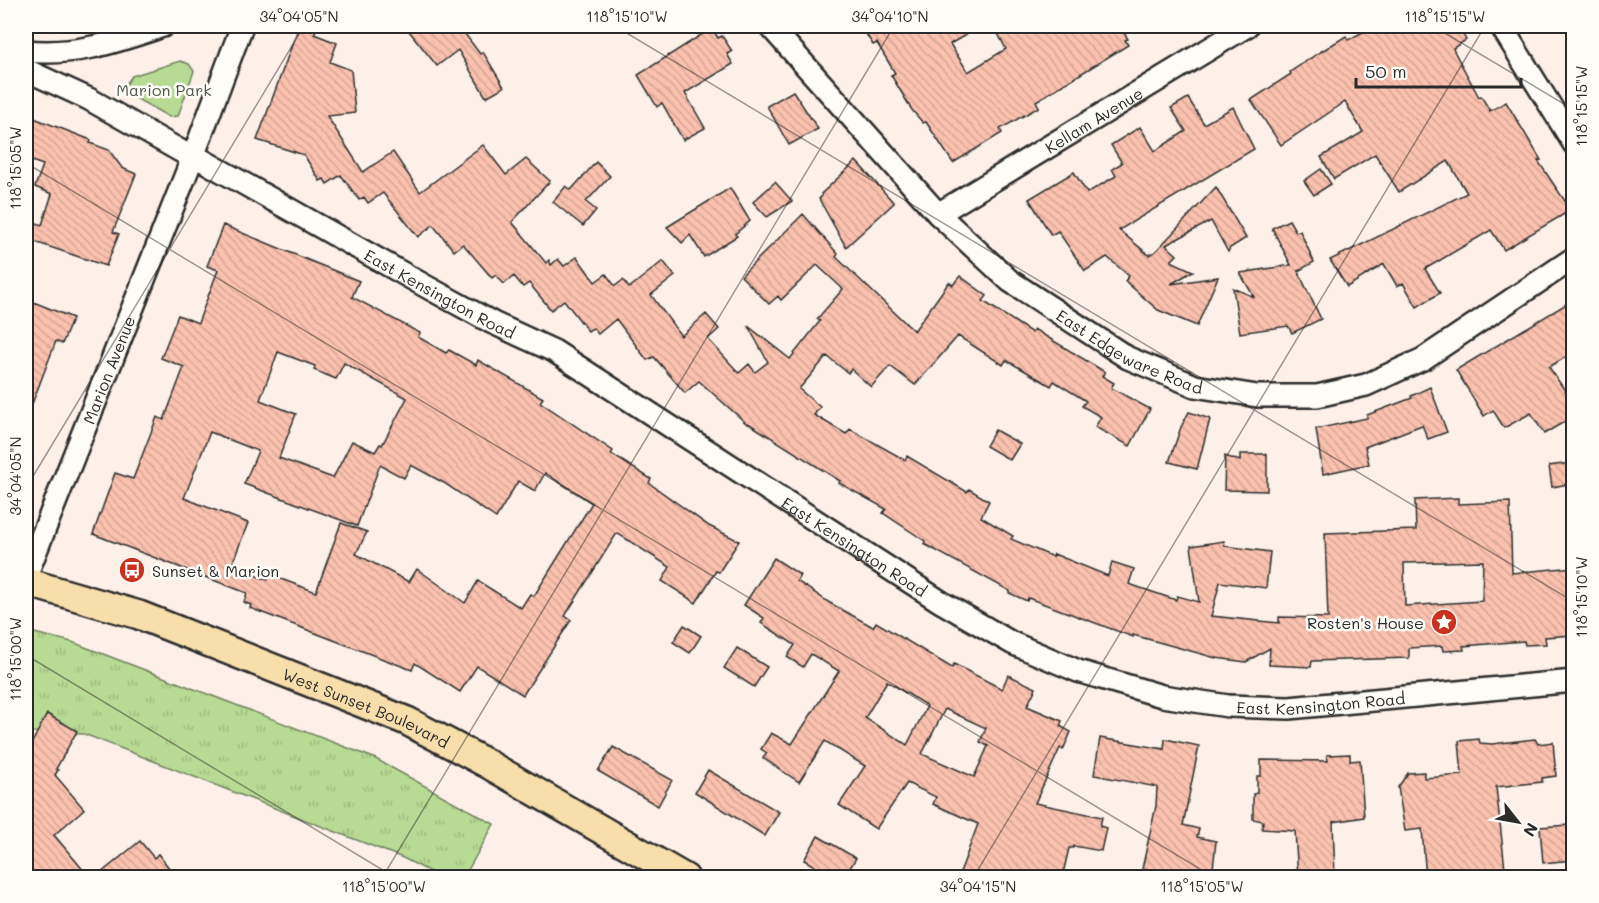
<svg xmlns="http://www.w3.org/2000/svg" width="1599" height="903" viewBox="0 0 1599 903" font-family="Mali,sans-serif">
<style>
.grass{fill:url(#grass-tufts);stroke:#718260;stroke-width:1.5}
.park{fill:#b7da94;stroke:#718260;stroke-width:1.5}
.building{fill:url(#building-back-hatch);stroke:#2b2b2b;stroke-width:1.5;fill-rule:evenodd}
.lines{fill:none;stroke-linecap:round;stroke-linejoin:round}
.minor-casing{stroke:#2b2b2b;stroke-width:26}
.major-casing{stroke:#2b2b2b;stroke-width:32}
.minor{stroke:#fdfcf7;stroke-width:21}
.major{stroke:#f8deab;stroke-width:27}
.ticks{fill:none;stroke:#2b2b2b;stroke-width:1.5;stroke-opacity:0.45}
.labels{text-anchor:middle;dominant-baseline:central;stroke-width:5;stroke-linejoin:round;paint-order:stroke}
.park-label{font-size:16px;fill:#4e5745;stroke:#fdfcf7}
.street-label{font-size:16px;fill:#2b2b2b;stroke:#fdfcf7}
.poi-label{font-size:16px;fill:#2b2b2b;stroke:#fdfcf7;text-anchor:start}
.neatline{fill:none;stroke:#2b2b2b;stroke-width:2}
.ticks-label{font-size:15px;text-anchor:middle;fill:#2b2b2b}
</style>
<defs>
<pattern id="grass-tufts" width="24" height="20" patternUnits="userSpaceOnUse" patternTransform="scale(1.5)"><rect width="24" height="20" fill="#b7da94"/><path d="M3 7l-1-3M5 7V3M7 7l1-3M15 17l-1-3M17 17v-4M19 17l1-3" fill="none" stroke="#9ebb80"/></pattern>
<pattern id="building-back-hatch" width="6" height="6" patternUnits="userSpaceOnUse" patternTransform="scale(1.5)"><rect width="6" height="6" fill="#f9c1ae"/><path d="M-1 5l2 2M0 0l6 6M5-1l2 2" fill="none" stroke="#d6a696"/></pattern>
</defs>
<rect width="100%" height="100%" fill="#fcf0e8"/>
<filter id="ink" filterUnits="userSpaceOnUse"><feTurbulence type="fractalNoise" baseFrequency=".0167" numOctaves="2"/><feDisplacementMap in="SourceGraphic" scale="12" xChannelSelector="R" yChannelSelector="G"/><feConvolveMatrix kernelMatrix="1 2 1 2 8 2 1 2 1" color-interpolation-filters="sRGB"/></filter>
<g filter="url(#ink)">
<!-- grass -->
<path class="grass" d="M26,631L72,642L374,758L494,824L464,877H440L403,858L84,734L33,732L26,728Z"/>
<!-- park -->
<path class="park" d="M180,61L189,64L194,71L178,116L169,117L128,94L124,87L132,76Z"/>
<!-- building -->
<g class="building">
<path d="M299,26L316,30L314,34L337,43L330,62L351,70L355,113L327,116L363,172L393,152L420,192L483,145L506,175L526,159L550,181L512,222L546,263L549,260L551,265L558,259L564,266L577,257L595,282L606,274L615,286L623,280L629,288L663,261L675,276L651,295L681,336L706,314L719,329L708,339L739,373L749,364L755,372L768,362L748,326L790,359L820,321L817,319L843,289L817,265L781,300L778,296L769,304L741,276L803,214L838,254L836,257L914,331L949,282L953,285L960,276L987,296L983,301L1032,333L1034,329L1105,372L1102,376L1114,383L1111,388L1150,409L1130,446L1095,427L1101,417L1082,406L1086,401L1054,381L1051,386L1006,360L1003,365L958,336L915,385L890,366L871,387L851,369L848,373L827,356L799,389L820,407L814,415L846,434L850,429L905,460L907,456L967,492L969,489L989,501L981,517L1013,536L1011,539L1053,557L1054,554L1108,576L1112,562L1134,569L1129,584L1176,600L1177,596L1199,602L1191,546L1224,541L1225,546L1270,552L1266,588L1220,582L1211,616L1279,623V617L1328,618L1325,533L1416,530L1415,500L1458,498V504L1510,502L1512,573L1574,567V635L1545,637L1546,644L1525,645L1524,641L1463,646L1464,650L1443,651L1442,646L1409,648V658L1312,661L1311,667L1269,665L1270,648L1246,662L1216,658L1133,635V637L1028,598L1027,601L1009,593L1010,591L924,544L925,541L883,513L886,509L839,483L840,481L748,423L747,424L699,381L685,393L654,357L647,360L616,319L598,334L593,328L588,331L564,300L551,310L529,283L523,287L514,276L504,284L496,275L492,278L463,244L454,251L433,225L418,237L383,193L368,203L364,197L359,200L341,175L327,184L324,179L320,181L304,155L257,140ZM1483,561L1482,601L1405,606L1404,563Z"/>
<path d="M405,26H459L480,54L483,52L504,87L486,97L458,50L437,66Z"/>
<path d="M861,26H981L950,44L968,72L1006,49L994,26H1120L1128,39L1125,40L1128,45L1036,101L1039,107L1000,129L1002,133L953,163L926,122L923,123L912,110L891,75L895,73L877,43L873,45Z"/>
<path d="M1374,26H1458L1466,40L1453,48L1454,51L1479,97L1481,96L1490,111L1506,102L1541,160L1538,161L1571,210L1504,250L1491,230L1425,269L1440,293L1417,307L1403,283L1397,286L1384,264L1347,287L1330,260L1467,193L1448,161L1399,192L1375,154L1334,179L1321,157L1363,132L1345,102L1281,145L1251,100L1291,74L1290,72L1317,54L1346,36L1348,40Z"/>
<path d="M712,28L718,38L722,36L732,51L727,54L733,64L685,93L705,128L683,140L662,103L657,107L638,75Z"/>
<path d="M793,91L818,129L789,145L767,106Z"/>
<path d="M1188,98L1204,124L1233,107L1254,149L1119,230L1149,255L1155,252L1216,187L1246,238L1230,248L1228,252L1211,221L1166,245L1177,255L1171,261L1193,271L1171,284L1218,277L1197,326L1158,310L1125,281L1129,276L1107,257L1085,271L1058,231L1051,235L1029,199L1074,172L1087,193L1116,176L1112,169L1122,163L1111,145L1140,127L1155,151L1186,131L1171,108Z"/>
<path d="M26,115L91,140L90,143L109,150L122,168L136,174L113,232L119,234L106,266L26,239V219L42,225L52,194L35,187L43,165L26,159Z"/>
<path d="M856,161L894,203L846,247L819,199L822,196L821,194Z"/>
<path d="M596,162L610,176L586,202L596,210L583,226L553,202L566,186L571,190Z"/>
<path d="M1321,169L1331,184L1314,195L1304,181Z"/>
<path d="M775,182L792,201L767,217L753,202Z"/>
<path d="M730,188L750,221L735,234L737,236L704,257L690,235L682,243L667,227Z"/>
<path d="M1289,220L1296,232L1300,231L1314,262L1298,271L1321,319L1292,333L1288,326L1240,333L1233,288L1254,297L1240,273L1291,265L1272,228Z"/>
<path d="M223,225L359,281L352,297L420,333L418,337L446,353L449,350L476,365L478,360L543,398L540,402L613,451L611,454L651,479L649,483L709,526L739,541L719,572L716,571L696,603L662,581L670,567L617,533L565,616L571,620L523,695L477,666L460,692L415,663L412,670L250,608L251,605L244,602L247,593L93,534L115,473L133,479L157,417L164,420L184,367L161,358L178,315L198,323L218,270L207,266ZM278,352L315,366L314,370L336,379L344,363L407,398L382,445L380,444L375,452L352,441L333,478L279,458L296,414L260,400ZM210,432L258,451L244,484L357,526L380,465L404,478L411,465L444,483L496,518L518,481L535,491L545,473L592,503L534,596L530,594L521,608L478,581L465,603L417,569L409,582L356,554L367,532L341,523L316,592L270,575L268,580L231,567L248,523L184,498Z"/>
<path d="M26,299L73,318L62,344L56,341L27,417Z"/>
<path d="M1568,303L1574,313V352L1549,367L1574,404V416L1544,434L1531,413L1504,428L1493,410L1484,416L1456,370Z"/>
<path d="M1430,387L1447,432L1428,439L1422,425L1365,447L1369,464L1323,474L1316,429L1367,418V415L1412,398L1411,396Z"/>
<path d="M1189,412L1210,419L1197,469L1169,462L1181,427Z"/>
<path d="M995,430L1020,444L1010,460L986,446Z"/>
<path d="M1240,454H1267V491L1224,490L1225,456L1240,461Z"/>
<path d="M1570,463L1574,483L1552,487L1549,466Z"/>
<path d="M774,558L800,575L797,581L830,603L873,627L876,622L952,668L954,664L1002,689L1008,675L1036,688L1027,706L1062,721L1060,726L1071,732L1063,750L1060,748L1035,803L1102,817L1100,826L1106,828L1101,851L1074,846L1073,848H1069L1062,878H958L978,824L933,804L936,797L907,783L876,829L839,805L865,766L825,741L799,782L763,758L767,753L761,749L771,733L792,744L839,671L811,654L803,667L787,657L795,645L761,623L764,618L744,605ZM887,681L927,706L907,745L865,718ZM945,709L986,728L980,742L988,746L974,777L922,754Z"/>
<path d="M684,625L701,636L690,653L673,642Z"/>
<path d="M737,648L767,667L754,687L724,668Z"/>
<path d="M47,714L77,731L56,769L58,770L55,775L84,809L54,835L90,878H26V754Z"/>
<path d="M1100,738L1164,749L1165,739L1199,746L1183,825L1199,829L1197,837L1216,841L1212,878H1184L1142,869L1156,806L1157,787L1094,775Z"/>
<path d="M1479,739L1480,743L1492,744L1535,739L1538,744L1553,742L1556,776L1542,778V782L1496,787L1506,878H1426L1422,829L1405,831L1398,787L1408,773L1424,772V778L1462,775L1459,741Z"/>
<path d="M613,747L672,780L658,806L598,771Z"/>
<path d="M1350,754V761L1360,760L1364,817L1333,822L1335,878L1298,877L1295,831L1262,829L1263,821L1253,819V794L1257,793V776H1261V760L1328,761L1327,755Z"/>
<path d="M708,770L779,812L765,836L695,792Z"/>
<path d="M1570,825L1573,860L1543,863L1540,827Z"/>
<path d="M818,836L856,858L844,878H835L804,860Z"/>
<path d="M140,841L154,858L158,854L177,878H95Z"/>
</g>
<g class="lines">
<!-- minor casing -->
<g class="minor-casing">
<g id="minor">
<path id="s1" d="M770,26L938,214L1010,281L1128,358L1195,386L1257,396H1317L1366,385L1423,359L1574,258"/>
<path d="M1501,26L1574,144"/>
<path d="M26,51C77,56 115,42 163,26"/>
<path d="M26,70L89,99L184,153"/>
<path d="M197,146L242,26"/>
<path id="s2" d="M202,160L427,287L493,323L554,351L941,602L1012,643L1078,671L1162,696L1228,706L1289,708L1574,681"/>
<path id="s3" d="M938,214L1247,26"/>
<path id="s4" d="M26,576L190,164"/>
</g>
</g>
<!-- major casing -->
<g class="major-casing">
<g id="major">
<path id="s5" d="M26,582L139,615L407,721L486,763L685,878"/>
</g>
</g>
<!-- minor -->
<use href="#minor" class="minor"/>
<!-- major -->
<use href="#major" class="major"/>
</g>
</g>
<!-- ticks -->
<path class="ticks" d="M615,26L1574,602M1433,26L1574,110M26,163L1215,878M26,488L304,26M26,655L396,878M382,878L894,26M973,878L1485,26M1564,878L1574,861"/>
<!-- icons -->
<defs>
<g id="bus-disc" transform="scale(1.35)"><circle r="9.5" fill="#c8321e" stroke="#fdfcf7"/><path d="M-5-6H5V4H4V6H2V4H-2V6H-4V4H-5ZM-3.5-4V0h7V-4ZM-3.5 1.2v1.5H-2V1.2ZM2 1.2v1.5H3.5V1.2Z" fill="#fff"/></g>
<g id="sight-disc" transform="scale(1.35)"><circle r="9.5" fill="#c8321e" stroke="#fdfcf7"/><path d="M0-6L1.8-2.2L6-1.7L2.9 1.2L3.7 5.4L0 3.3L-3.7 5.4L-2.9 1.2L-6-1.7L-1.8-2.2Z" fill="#fff"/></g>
</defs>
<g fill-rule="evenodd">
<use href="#bus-disc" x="132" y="570"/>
<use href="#sight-disc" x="1444" y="622"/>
</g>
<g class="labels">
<!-- park labels -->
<g class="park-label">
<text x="164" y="89">Marion Park</text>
</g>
<!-- street labels -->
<g class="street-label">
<text stroke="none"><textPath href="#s3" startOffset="182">Kellam Avenue</textPath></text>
<text stroke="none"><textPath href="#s2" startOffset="273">East Kensington Road</textPath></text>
<text stroke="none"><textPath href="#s1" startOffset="490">East Edgeware Road</textPath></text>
<text stroke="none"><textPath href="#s4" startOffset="222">Marion Avenue</textPath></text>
<text stroke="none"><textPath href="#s2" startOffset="759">East Kensington Road</textPath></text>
<text stroke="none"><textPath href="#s2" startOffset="1263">East Kensington Road</textPath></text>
<text stroke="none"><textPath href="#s5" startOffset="363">West Sunset Boulevard</textPath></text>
</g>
<!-- poi labels -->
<g class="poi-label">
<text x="152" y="570">Sunset &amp; Marion</text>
<text x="1424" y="622" text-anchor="end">Rosten's House</text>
</g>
</g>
<!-- margin -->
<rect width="1599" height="903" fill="none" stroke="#fdfcf7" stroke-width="66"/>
<!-- north arrow -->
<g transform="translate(1518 822) rotate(121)" stroke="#fdfcf7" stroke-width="4.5" paint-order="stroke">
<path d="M0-4.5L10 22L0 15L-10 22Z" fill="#2b2b2b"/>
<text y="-9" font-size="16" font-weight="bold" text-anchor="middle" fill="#2b2b2b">N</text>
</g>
<!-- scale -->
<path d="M1356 78v9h165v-9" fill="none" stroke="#2b2b2b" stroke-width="3"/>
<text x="1365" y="78" font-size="18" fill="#2b2b2b" stroke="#fdfcf7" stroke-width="4.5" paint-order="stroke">50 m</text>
<rect x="33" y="33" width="1533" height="837" class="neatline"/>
<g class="ticks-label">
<text x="299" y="22">34°04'05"N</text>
<text x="627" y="22">118°15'10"W</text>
<text x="890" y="22">34°04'10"N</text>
<text x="1445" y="22">118°15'15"W</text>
<text transform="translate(1582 106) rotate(-90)" y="5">118°15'15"W</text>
<text transform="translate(16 168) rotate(-90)" y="5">118°15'05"W</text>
<text transform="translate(16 476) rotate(-90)" y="5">34°04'05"N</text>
<text transform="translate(1582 597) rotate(-90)" y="5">118°15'10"W</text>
<text transform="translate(16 659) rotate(-90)" y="5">118°15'00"W</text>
<text x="384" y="892">118°15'00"W</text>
<text x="978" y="892">34°04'15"N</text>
<text x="1202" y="892">118°15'05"W</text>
</g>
</svg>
